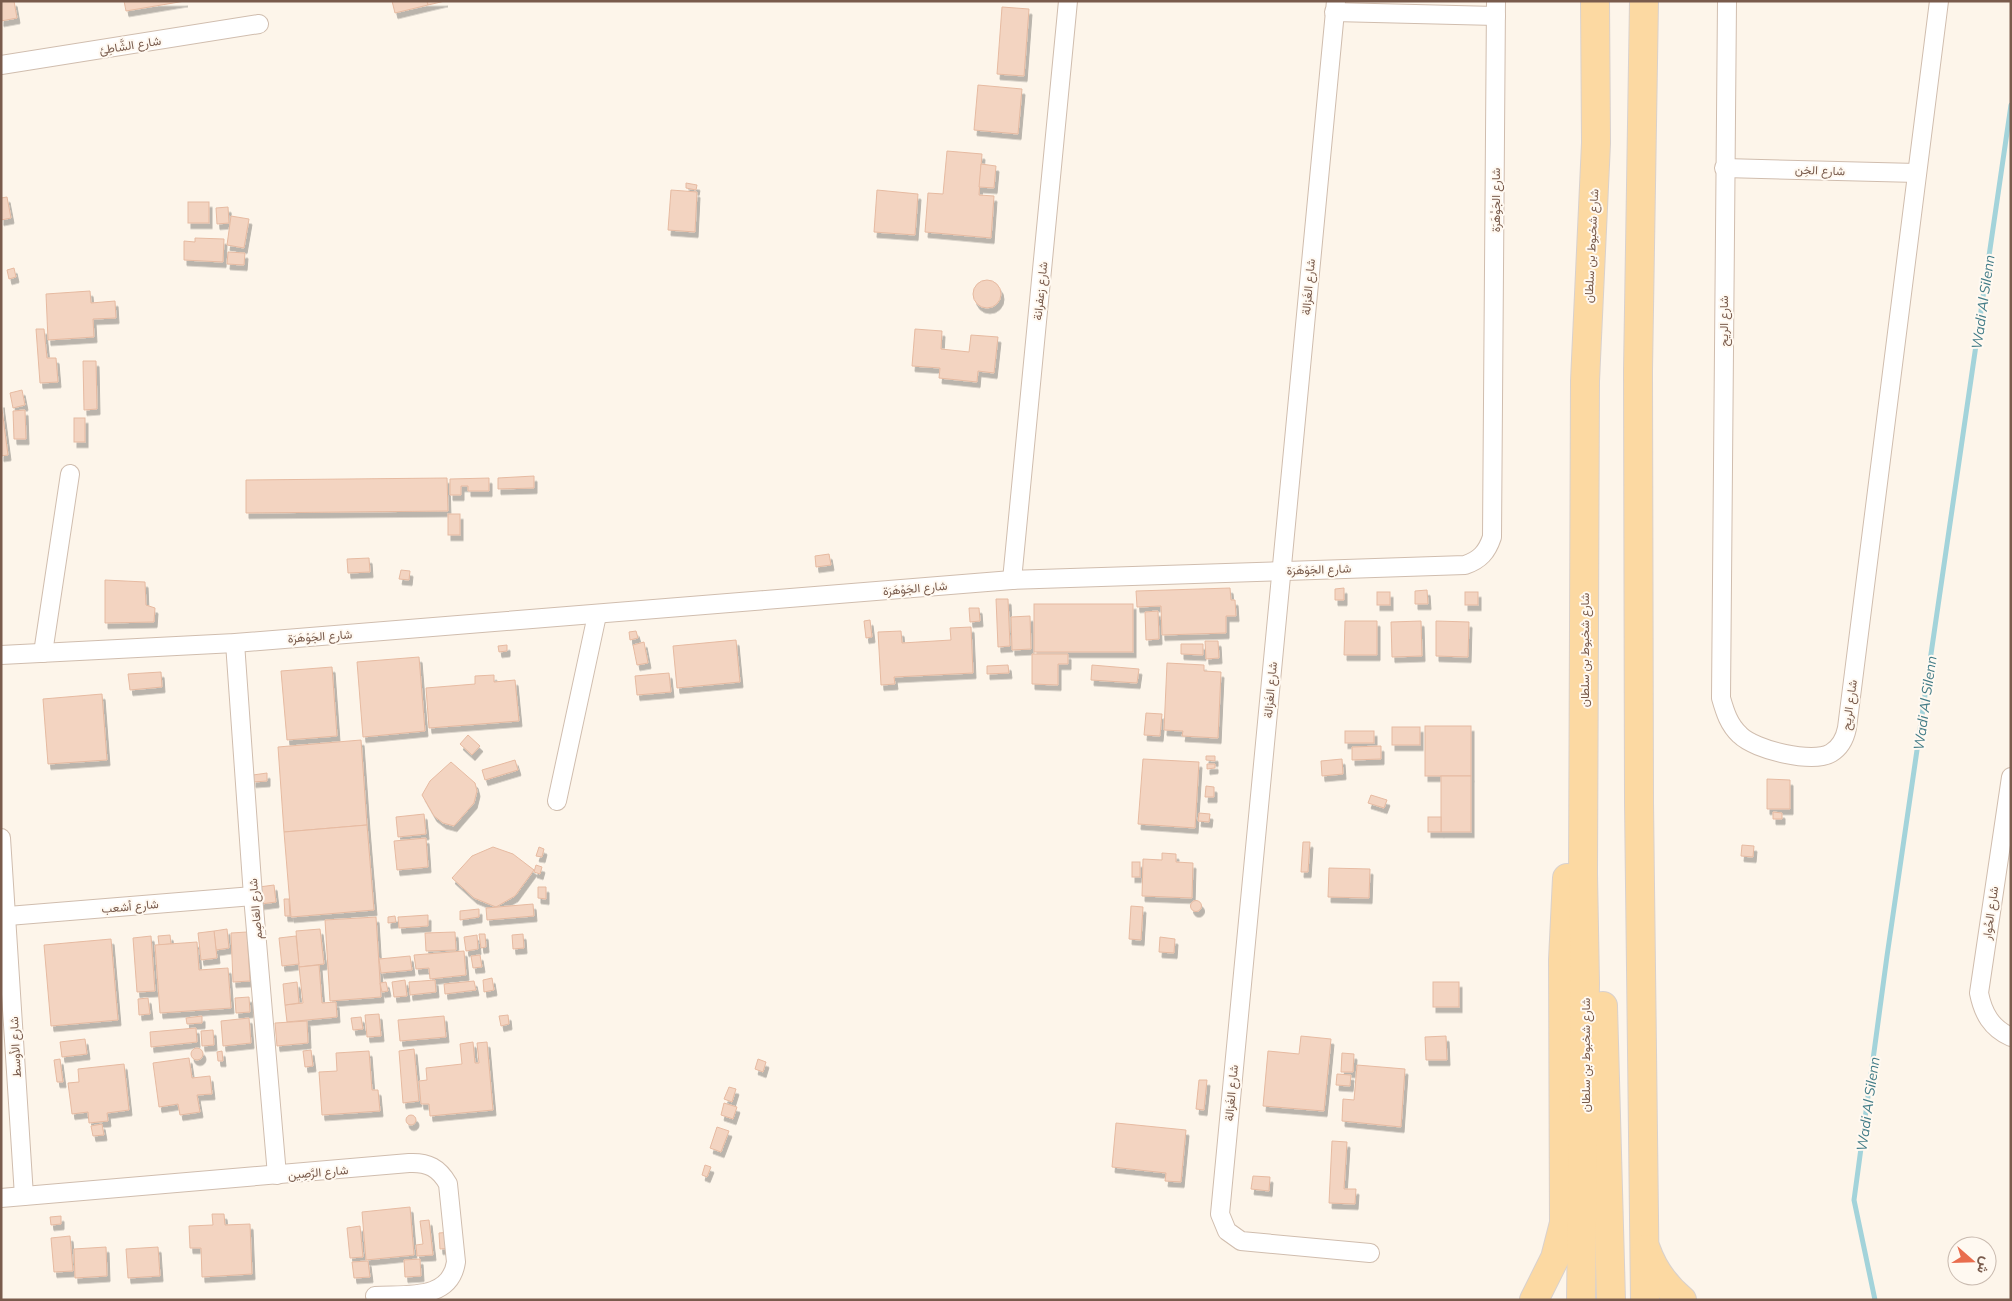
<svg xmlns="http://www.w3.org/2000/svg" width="2012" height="1301" viewBox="0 0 2012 1301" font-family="Mulish,Vazirmatn,sans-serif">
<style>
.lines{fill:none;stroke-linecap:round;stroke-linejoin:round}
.stream{stroke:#a3d3da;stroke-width:5}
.building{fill:#f3d4c1;stroke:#e6baa1;filter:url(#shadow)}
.minor-casing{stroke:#d0bdae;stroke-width:20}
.primary-casing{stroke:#d9d1cd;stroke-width:30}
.minor{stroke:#fff;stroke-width:18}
.primary{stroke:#fcd9a2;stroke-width:28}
.labels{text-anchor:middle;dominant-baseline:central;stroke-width:4;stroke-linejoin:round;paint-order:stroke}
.street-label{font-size:12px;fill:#795b4c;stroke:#fff9f1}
.water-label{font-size:14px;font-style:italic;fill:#417b86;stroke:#fff9f1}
</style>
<defs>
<filter id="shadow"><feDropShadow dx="3" dy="5.5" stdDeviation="0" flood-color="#0004"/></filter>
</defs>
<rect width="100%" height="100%" fill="#fdf5ea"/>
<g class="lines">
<!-- stream -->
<path class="stream" d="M1875,1300L1854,1200L1887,956L2011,105"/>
</g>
<!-- building -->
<g class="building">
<path d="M1,1H14L17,18L1,21Z"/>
<path d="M124,1H185L126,11Z"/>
<path d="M392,1H427L428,5L395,13Z"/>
<path d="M427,1H445L428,5Z"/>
<path d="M1002,7L1029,9L1024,76L997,74Z"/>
<path d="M978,85L1022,89L1018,134L974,130Z"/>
<path d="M947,151L982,154L979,195L994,196L991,238L925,232L928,193L943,194Z"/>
<path d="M981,164L996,166L994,188L979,187Z"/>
<path d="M686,183L697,185L696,190L686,188Z"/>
<path d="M671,190L697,192L695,232L668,230Z"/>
<path d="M877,190L918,194L915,235L874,232Z"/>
<path d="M7,197L11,218L1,220V198Z"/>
<rect x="188" y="202" width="21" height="21"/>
<path d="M228,207L229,223L217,224L216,208Z"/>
<path d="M231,216L249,219L244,248L227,245Z"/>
<path d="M195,238L224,239L223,262L184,260V241L195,242Z"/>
<path d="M228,252L245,253L244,265L227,264Z"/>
<path d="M14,268L16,277L9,279L7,270Z"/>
<circle cx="987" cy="294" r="14"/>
<path d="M90,291L91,303L115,301L116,318L93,319L94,337L48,340L46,294Z"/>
<path d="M36,329H44L47,358H56L58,382L40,383Z"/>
<path d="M915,329L942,331L941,349L969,352L971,335L998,337L994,373L978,371L977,382L939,378L940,368L912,366Z"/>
<path d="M83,361H96L97,409L84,410Z"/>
<path d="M22,390L25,405L13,408L10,393Z"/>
<path d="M1,402L8,455L1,456Z"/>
<path d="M25,410L26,439H14L13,411Z"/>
<rect x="74" y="418" width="11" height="24"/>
<path d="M534,476V488L498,489V478Z"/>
<path d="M447,478L448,511L246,513V480Z"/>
<path d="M489,478V491H468V486H461V495H450V479Z"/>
<rect x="448" y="514" width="12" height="21"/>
<path d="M829,554L831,565L816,567L815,556Z"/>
<path d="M369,558L370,572L348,573L347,559Z"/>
<path d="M401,570L410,571L409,580L399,579Z"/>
<path d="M105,580L145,582L146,605L155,608L154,622L105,623Z"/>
<path d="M1230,588L1231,600H1235L1236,616H1226V633L1162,635L1161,606L1137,607L1136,591Z"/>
<path d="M1344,588V600H1335V589Z"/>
<path d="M1427,590L1428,604H1415V591Z"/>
<rect x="1377" y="592" width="13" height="13"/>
<rect x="1465" y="592" width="13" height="13"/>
<path d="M996,599H1008L1010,646L998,647Z"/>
<rect x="1034" y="604" width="99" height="48"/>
<path d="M969,608H979L980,621L970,622Z"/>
<path d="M1158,611L1159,639L1146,640L1145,612Z"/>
<path d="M1030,616L1031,649L1012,650L1011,617Z"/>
<path d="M870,620L872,637L866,638L864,621Z"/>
<path d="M1345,621H1377V655H1344Z"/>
<path d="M1421,621L1422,656L1392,657L1391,622Z"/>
<path d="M1436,621L1469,622L1468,657L1436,656Z"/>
<path d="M971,627L973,673L894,677L895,684L881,685L878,632L901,631L902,643L951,640L950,628Z"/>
<path d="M636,631L638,638L630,640L629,632Z"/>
<path d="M736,640L740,682L677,688L673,646Z"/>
<path d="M1205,641H1218L1219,658L1206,659Z"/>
<path d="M644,642L648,663L637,665L633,645Z"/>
<path d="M1181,644H1203V655L1181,654Z"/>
<path d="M507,645V651L499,652L498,646Z"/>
<path d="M1032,654H1068V664H1058V685L1032,684Z"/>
<path d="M419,657L425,731L363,737L357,662Z"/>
<path d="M1167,663L1204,665V671L1221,672L1218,738L1182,736L1183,731L1164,730Z"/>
<path d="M1008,665L1009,673L987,674V666Z"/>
<path d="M1092,665L1139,669L1137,683L1091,680Z"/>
<path d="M332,667L337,736L287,740L281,671Z"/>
<path d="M161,672L162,687L130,690L128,674Z"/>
<path d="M669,673L671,692L637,695L635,676Z"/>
<path d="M494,675V682L515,680L519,721L429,728L426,688L475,684V676Z"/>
<path d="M102,694L107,760L48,764L43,699Z"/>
<path d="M1146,713L1162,714L1160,736L1144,735Z"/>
<rect x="1425" y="726" width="46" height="50"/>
<rect x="1392" y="727" width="28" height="18"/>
<rect x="1345" y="731" width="29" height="12"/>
<path d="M468,735L480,746L472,755L460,744Z"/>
<path d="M361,740L367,825L284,832L278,747Z"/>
<path d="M1381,746V759L1352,760V747Z"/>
<path d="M1206,756H1215V761L1206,760Z"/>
<path d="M1143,759L1199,762L1195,828L1138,824Z"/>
<path d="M1342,759L1343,774L1322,776L1321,761Z"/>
<path d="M515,760L518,770L485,780L482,770Z"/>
<path d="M451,762L475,783L477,791L474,803L454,826L443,823L434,816L422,795L430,781Z"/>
<path d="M1207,764H1215V768L1207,769Z"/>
<path d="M267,773V781L253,782V775Z"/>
<rect x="1441" y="776" width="30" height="56"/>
<path d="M1767,779L1790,780V809H1767Z"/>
<path d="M1206,786L1214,787V797H1205Z"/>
<path d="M1371,795L1387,800L1384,808L1368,803Z"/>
<path d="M1773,812L1782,813V819H1773Z"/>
<path d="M1199,813L1210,814L1209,822L1198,821Z"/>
<path d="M424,814L426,834L398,837L396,817Z"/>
<rect x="1428" y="817" width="13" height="15"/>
<path d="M367,825L374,910L291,917L284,832Z"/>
<path d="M426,838L428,867L397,870L394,841Z"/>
<path d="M1303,842H1310L1308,872H1301Z"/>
<path d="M1742,845L1754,846L1753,857L1741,856Z"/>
<path d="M493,847L513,854L534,870L515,896L496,907L474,898L452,878L472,856Z"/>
<path d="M539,847L544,849L542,857L536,856Z"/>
<path d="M1162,853L1176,854V862L1193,863L1192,898L1142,896L1143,859L1162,860Z"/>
<rect x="1132" y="862" width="8" height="15"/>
<path d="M536,865L542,867L540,874L534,872Z"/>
<path d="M1329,868L1370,869L1369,898L1328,897Z"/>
<path d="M274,885L276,902L261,904L259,887Z"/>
<path d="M538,887H546V899L538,898Z"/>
<path d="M284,899H289L290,916H285Z"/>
<circle cx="1196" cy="906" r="5.5"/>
<path d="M533,904L534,916L487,920L486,908Z"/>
<path d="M1131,906L1143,907L1141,940L1129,939Z"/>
<path d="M479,909V917L460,920V911Z"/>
<path d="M428,915V926L399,928L398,917Z"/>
<path d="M395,916L396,922L388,923V917Z"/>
<path d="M376,917L381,997L330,1001L325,920Z"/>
<path d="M227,929L229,948L216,950L214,931Z"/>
<path d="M320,929L324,964L299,967L296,931Z"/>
<path d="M214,931L217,958L201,960L198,933Z"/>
<path d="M247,932L250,981L233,982L231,933Z"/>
<path d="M455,932L456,950L426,951L425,933Z"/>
<path d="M479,934H485L486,947L481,948Z"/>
<path d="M523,934L524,948L513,949L512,935Z"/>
<path d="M170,935L171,944L159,945L158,936Z"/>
<path d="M477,935L478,949L466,951L464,937Z"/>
<path d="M151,936L155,991L137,992L133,938Z"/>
<path d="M296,936L299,964L282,966L279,938Z"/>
<path d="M1160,937L1175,939L1174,953L1159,952Z"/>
<path d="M111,939L118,1020L51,1026L44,945Z"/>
<path d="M197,942L199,970L228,968L231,1008L160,1013L155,945Z"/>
<path d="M464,951L466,975L430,979L429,968L416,969L414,955Z"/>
<path d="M480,955L482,967L473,968L471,956Z"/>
<path d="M410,956L412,970L381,973L379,959Z"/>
<path d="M319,965L322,1003L336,1002L337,1017L287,1022L285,1005L303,1003L299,967Z"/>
<path d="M492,978L494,990L484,992L483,980Z"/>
<path d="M405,980L407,996L394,997L392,982Z"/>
<path d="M435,980L436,992L410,995L409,982Z"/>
<path d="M474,981L476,990L445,994L444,984Z"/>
<path d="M297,982L299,1003L285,1005L283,984Z"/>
<path d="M386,982L388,991L382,992L380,983Z"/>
<rect x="1433" y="982" width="26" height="25"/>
<path d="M249,997L250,1012L236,1013L235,998Z"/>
<path d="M148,998L150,1014L139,1015L138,999Z"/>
<path d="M379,1014L381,1036L367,1037L365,1015Z"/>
<path d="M508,1015L509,1024L501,1026L499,1016Z"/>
<path d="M202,1016V1023L187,1024L186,1018Z"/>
<path d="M444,1016L446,1037L400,1041L398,1020Z"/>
<path d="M361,1017L363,1029L353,1030L351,1018Z"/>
<path d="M249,1018L251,1043L223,1046L221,1021Z"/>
<path d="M307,1021L308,1043L277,1046L275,1023Z"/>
<path d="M196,1028L197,1042L151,1047L150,1032Z"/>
<path d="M213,1030L214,1045L202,1046L201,1031Z"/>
<path d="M1301,1036L1331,1039L1324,1111L1263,1106L1268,1051L1299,1054Z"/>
<path d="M1446,1036L1447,1060H1426L1425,1037Z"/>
<path d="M85,1039L87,1054L62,1057L60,1042Z"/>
<path d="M473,1042L475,1063H479L477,1043L487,1042L493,1110L430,1116L429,1104H421L419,1081L427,1080L426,1068L462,1064L460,1044Z"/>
<circle cx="197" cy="1054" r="6"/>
<path d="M414,1049L419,1101L403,1103L399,1051Z"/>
<path d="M311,1050L313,1066L305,1067L303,1051Z"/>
<path d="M222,1051L223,1061H218L217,1052Z"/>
<path d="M369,1051L372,1090H378L380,1111L322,1115L319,1072L337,1071L336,1053Z"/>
<path d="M1342,1053L1354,1054L1353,1072H1341Z"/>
<path d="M189,1058L192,1078L210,1076L212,1094L197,1095L200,1112L180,1115L178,1104L159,1107L153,1063Z"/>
<path d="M60,1059L63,1082H57L54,1060Z"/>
<path d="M758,1059L766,1062L763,1072L755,1069Z"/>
<path d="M124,1064L129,1110L107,1113L108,1121L89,1123L88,1112L72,1114L68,1083L79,1082L78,1069Z"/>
<path d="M1357,1065L1405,1069L1401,1127L1342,1121L1343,1099L1354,1100Z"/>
<path d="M1337,1074L1351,1075L1350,1086L1336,1085Z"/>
<path d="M1199,1080H1207L1204,1110L1196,1109Z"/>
<path d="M729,1087L736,1089L732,1102L724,1099Z"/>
<path d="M724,1103L737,1107L733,1119L721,1115Z"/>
<circle cx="411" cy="1120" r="5"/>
<path d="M1116,1123L1186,1130L1181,1182L1165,1181L1166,1173L1112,1167Z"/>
<path d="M102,1124L104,1135L93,1136L91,1126Z"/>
<path d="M717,1127L729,1131L721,1152L710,1148Z"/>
<path d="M1332,1141L1347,1142L1344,1189H1356L1355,1204L1329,1203Z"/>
<path d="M705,1165L711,1167L707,1177L702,1175Z"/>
<path d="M1253,1176L1270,1177L1269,1191L1251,1189Z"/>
<path d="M410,1207L414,1255L366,1260L362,1212Z"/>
<path d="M212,1214H224L225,1225L250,1224L252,1274L202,1277L201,1248H190L189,1226L213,1225Z"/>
<path d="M61,1216V1224L51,1225L50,1217Z"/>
<path d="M429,1220L433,1255L417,1256L416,1245L423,1244L420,1221Z"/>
<path d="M360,1226L363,1257L350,1258L347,1228Z"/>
<path d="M452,1232L453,1248L440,1249L439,1233Z"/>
<path d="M70,1236L73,1271L54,1272L51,1238Z"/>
<path d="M106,1247L107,1276L75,1278L74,1249Z"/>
<path d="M158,1247L160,1276L128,1278L126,1249Z"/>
<path d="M420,1259L421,1276L405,1277L404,1260Z"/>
<path d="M368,1261L370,1277L354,1278L352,1262Z"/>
</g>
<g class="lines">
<!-- minor casing -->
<g class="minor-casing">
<g id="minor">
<path d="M1336,1L1220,1214L1227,1231L1241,1241L1370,1253"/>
<path d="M1727,1L1721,698C1725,712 1729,725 1740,735C1755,750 1813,764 1831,753C1841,747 1845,738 1847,728L1939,1"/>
<path d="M1334,12L1496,16"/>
<path d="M1,65L259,24"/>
<path d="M1724,168L1917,173"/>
<path d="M1012,580L1068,1"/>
<path d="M235,643L253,896L277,1175"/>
<path d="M43,653L70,474"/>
<path d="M1,655L235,643L1012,580L1465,565C1480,560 1487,552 1492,537L1496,1"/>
<path d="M2011,777L1979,993C1983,1013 1991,1028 2011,1037"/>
<path d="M557,801L597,615"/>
<path d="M1,838L24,1196"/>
<path d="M8,916L253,896"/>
<path d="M1,1198L409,1163C428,1162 439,1168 448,1184L456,1262C450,1301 407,1294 375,1296"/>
</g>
</g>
<!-- primary casing -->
<g class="primary-casing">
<g id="primary">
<path d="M1644,1L1638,371L1639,802L1645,1300"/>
<path d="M1603,1006L1611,1300"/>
<path d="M1646,1249C1653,1269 1665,1286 1682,1300"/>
<path d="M1534,1300L1555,1258L1564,1223L1563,960L1567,878"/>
<path d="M1581,1300L1585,983L1583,874L1585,381L1596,143L1595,1"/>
</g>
</g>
<!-- minor -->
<use href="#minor" class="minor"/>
<!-- primary -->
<use href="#primary" class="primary"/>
</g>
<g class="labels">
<!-- street labels -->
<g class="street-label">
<text transform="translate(130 45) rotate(-9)">شارع الشَّاطِئ</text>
<text transform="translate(1820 170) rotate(2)">شارع الخِن</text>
<text transform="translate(1495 200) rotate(-90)">شارع الجَوْهَرَة</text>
<text transform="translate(1591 246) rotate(-87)">شارع شخبوط بن سلطان</text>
<text transform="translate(1308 287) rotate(-85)">شارع الغَزالة</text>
<text transform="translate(1040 291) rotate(-84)">شارع زعفرانة</text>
<text transform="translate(1723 321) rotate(-90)">شارع الريح</text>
<text transform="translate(1319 569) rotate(-2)">شارع الجَوْهَرَة</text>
<text transform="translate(915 588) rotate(-5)">شارع الجَوْهَرَة</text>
<text transform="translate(320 636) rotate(-4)">شارع الجَوْهَرَة</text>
<text transform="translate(1584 650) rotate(-90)">شارع شخبوط بن سلطان</text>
<text transform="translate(1270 690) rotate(-85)">شارع الغَزالة</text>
<text transform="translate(1849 705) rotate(-82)">شارع الريح</text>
<text transform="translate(130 906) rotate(-5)">شارع أشعب</text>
<text transform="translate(255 909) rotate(-95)">شارع العَاصِم</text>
<text transform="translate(1990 913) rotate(-82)">شارع الحُوار</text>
<text transform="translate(15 1047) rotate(-93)">شارع الأوسط</text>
<text transform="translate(1585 1055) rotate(-90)">شارع شخبوط بن سلطان</text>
<text transform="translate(1231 1093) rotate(-85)">شارع الغَزالة</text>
<text transform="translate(318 1172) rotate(-5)">شارع الرَّصِين</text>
</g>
<!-- water labels -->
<g class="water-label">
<text transform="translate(1983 302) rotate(-82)">Wadi Al Silenn</text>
<text transform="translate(1925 703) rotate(-82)">Wadi Al Silenn</text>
<text transform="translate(1868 1104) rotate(-82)">Wadi Al Silenn</text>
</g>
</g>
<!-- border -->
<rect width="2012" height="1301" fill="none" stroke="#795b4c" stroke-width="5"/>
<!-- north arrow -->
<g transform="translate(1972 1261) rotate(110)"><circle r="24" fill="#fff9f1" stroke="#c9baaf"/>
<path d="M0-4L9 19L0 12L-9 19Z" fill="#e96d4e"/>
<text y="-8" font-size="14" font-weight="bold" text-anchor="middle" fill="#795b4c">ش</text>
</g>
</svg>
